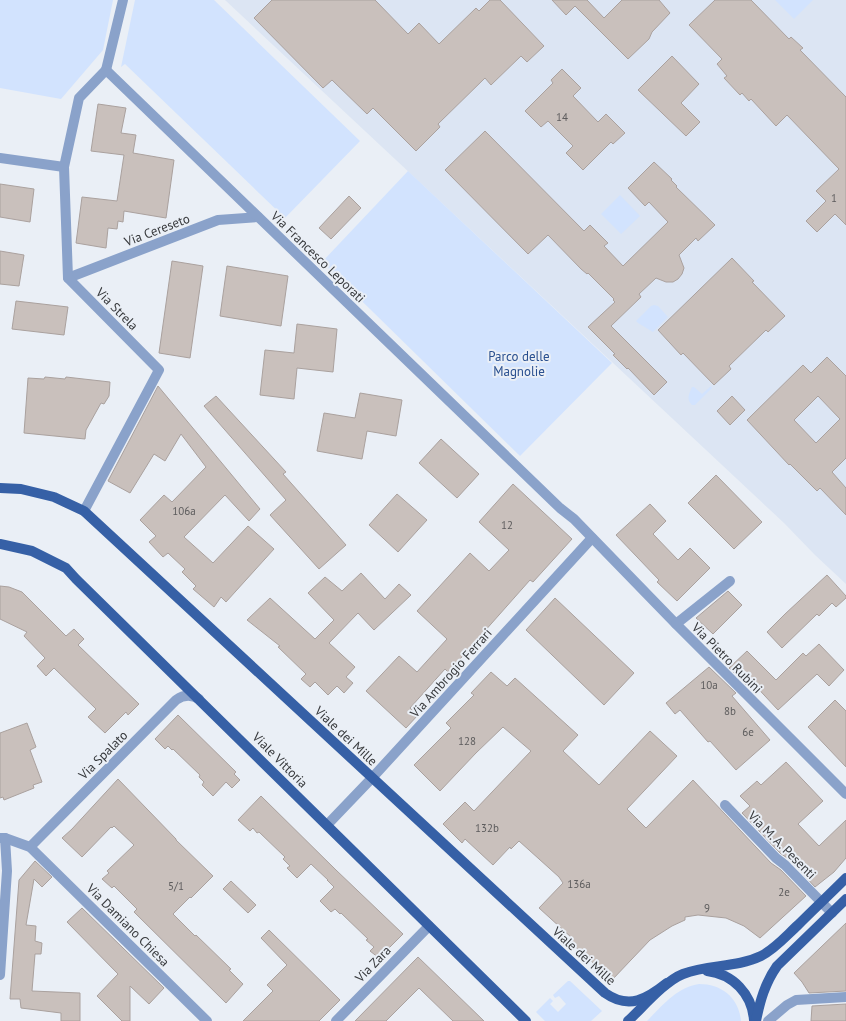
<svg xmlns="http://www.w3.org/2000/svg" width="846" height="1021" viewBox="0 0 846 1021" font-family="'PT Sans',sans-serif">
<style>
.built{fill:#dce5f3}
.green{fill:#d2e3fe}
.building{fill:#c9c0bc;stroke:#aaa19e;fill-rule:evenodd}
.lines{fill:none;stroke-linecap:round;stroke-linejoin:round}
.minor{stroke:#8aa2ca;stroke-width:10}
.major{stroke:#3660a6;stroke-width:10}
.labels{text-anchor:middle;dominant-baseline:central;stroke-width:4;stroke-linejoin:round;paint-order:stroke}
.number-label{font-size:11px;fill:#5c5b5c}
.street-label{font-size:13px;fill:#37393c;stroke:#eaeff6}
.park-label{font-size:13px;fill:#2a5090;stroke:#eaeff6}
</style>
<rect width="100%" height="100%" fill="#eaeff6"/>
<!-- built -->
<path class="built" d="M225,0H846V584L815,555L784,523Z"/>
<!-- green -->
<g class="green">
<path d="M0,0H113L103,50L61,99L0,88Z"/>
<path d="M135,0H214L360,141L285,218L125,64L121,67Z"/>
<path d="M775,0H813L794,19Z"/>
<path d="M408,171L612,363L520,456L322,262Z"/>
<path d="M620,195L640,216L621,234L601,214Z"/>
<path d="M654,305L658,306L668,317L653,332L638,323L636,321L651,306Z"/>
<path d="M711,386L712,388L695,405H692C686,399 689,394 692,387H694L702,394Z"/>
<path d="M568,981H570L602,1011L591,1021H545L536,1012L550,998L553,1001L550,1004L558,1012L566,1004L559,996L555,998L553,995Z"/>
<path d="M699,984C722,984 739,998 741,1021H647C662,1006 677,987 699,984Z"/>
</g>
<!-- building -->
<g class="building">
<path d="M272,0H375L408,34L419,23L439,44L476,8L479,11L490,0H500L544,46L527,62L521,56L491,85L485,78L438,124L440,127L416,151L373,108L367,114L332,80L323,88L254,18Z"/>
<path d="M552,0H587L604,18L622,0H659L670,13L652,32L649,39L628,59L575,6L566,15Z"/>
<path d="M715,0H751L789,39L791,37L803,48L800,50L846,97V225L835,214L817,232L806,221L826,201L816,191L839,169L787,115L776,126L751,99L749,101L742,93L740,95L724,78L727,76L717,64L722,59L689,25Z"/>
<path d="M672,56L699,84L681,103L700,122L686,136L638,90Z"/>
<path d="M562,69L581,88L573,96L598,122L606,114L625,133L613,144L611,142L583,170L566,153L573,146L548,121L541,127L525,111L553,83L551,80Z"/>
<path d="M98,104L126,108L121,133L136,135L133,153L174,160L166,218L124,211L123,222L118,221L117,229L108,228L106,248L76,243L82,197L117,201L124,155L91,151Z"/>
<path d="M485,131L584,231L590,225L608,243L604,246L623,266L668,222L649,202L645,206L628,188L654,162L672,179L671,180L677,186L676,187L715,225L698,241L696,238L679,255L684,268L682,274L678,279L673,282H666L656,278L639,294L641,297L611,326L667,382L654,395L628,368L627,369L613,355L615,354L588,327L615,302L613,300L614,299L588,273L587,274L581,269L548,235L528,254L445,170Z"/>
<path d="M0,184L34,189L30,222L0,217Z"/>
<path d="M349,196L361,208L331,239L319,228Z"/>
<path d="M0,251L24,255L19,286L0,284Z"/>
<path d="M732,258L754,281L752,282L785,316L768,332L766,330L729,366L731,369L714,385L683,353L681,355L658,330Z"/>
<path d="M172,261L203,266L190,358L159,353Z"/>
<path d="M227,266L288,276L281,326L220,316Z"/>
<path d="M16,301L68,307L64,335L12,329Z"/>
<path d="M297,324L337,329L333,372L297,368L294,399L260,395L265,350L294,353Z"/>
<path d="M827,357L846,376V458L832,472L846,488V515L820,488L817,491L790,464L789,465L747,420L803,365L811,373ZM818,396L840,419L816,443L794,420Z"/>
<path d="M45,377L65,379L66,377L110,382L109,396L104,404L101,403L86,430L85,439L24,433L28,378L44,379Z"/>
<path d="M158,386L260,509L249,521L225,495L184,537L213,563L248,526L274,549L226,602L221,597L214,607L193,589L196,586L182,572L185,569L168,553L163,557L149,542L156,536L140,520L164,495L172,502L206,467L181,434L165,461L154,454L130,493L108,481Z"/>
<path d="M360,393L402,400L396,436L367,431L362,459L317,451L324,413L355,418Z"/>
<path d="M216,396L286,472L283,474L346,545L319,569L270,515L286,500L204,406Z"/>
<path d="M732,396L745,410L730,425L717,411Z"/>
<path d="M441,439L479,474L457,498L419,463Z"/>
<path d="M716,475L762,522L734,549L688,503Z"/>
<path d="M513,484L572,539L533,582L530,580L460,659L448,672L445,669L410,708L418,715L406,728L366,691L399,656L417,672L447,639L417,611L470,553L489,571L509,550L479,522Z"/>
<path d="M397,494L427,520L398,552L369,525Z"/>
<path d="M650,504L666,521L653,534L678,560L690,548L710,568L677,601L657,582L659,580L616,535Z"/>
<path d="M361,573L385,599L399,584L411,595L374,630L358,613L329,643L355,667L346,677L353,683L344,693L337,686L328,695L315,682L310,687L301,679L306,674L278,647L280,646L247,620L270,598L315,639L334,620L308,593L325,577L342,591Z"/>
<path d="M827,575L846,596V598L836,607L832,603L819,616L817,614L782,648L767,632L785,614Z"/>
<path d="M0,586L9,587L22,592L66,636L74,629L84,639L78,645L139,704L128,715L126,712L105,733L88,717L96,709L54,668L46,676L37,666L45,658L24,636L27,632L0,619Z"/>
<path d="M728,591L742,605L713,634L696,618Z"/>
<path d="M555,598L634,673L604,705L526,630Z"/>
<path d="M819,644L844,670L829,686L817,674L778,710L751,681L746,685L729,668L747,651L776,680L803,653L806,656Z"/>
<path d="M709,667L736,693L732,696L770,740L736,770L710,741L708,742L680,710L675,714L666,703Z"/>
<path d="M491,672L507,686L515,678L578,735L563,751L599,785L650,731L677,756L627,809L646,828L693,780L771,863L781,870L806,896L760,938L744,926L726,918L698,915L685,917V920L672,926L650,940L612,980L569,941L572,938L539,908L563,883L559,877L519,841L511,849L510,847L493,865L465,839L462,843L443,824L465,802L474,811L531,751L503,727L476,753L440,791L414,765L451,728L446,723L474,695L471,693Z"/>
<path d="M835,700L846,711V767L808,727Z"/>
<path d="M178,715L236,772L234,774L240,780L232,788L226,782L213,796L202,785L204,782L199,777L200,775L173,749L172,750L168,746L165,749L155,739Z"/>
<path d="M27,723L36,747L30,750L42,782L33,785L34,788L4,800L3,797L0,798V733Z"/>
<path d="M786,762L823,801L798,824L819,846L846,820V858L834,872L815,887L790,860L780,853L742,813L750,806L740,796L757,781L761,785Z"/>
<path d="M118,779L176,839V840L213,876L191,898L190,897L173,914L195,936L196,935L231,969L229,970L243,984L226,1003L134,912L137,909L114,886L112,888L102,879L109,873L107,871L134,845L114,826L112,828L111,827L82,857L62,838L72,829Z"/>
<path d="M261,796L336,870L403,934L379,958L370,951L374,947L366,940L368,939L341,913L340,914L335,909L331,912L320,901L334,887L327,880H328L311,864L297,878L287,868L290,866L283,859L285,857L259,832L257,833L253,828L250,831L238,820Z"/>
<path d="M35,861L52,877L42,887L34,879L26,925L36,926L35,941L42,943L41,954H35L32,991L80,993V1021H61V1013L21,1008L20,999H10L19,880Z"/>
<path d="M231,881L256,905L248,913L223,889Z"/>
<path d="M82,908L164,988L149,1004L130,986V1021H122L97,996L118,974L67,922Z"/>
<path d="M846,923V991L809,993L802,982L794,973Z"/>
<path d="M269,930L340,1000L319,1021H243L273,991L267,985L287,965L261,938Z"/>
<path d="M418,957L484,1021H453L419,988L386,1021H355Z"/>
<path d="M846,1004V1021H811L812,1006Z"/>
</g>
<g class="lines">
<!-- minor -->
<g class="minor">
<path d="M106,70L123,0"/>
<path d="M0,158L64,167"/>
<path d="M68,278L218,220L258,217"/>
<path d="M84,511L159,370L68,278L64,167L79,98L106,70L560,508L574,519L676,624L846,794"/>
<path d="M676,624L730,581"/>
<path d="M725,805L776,858L785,865L832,913"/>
<path d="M327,825L372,778L592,538"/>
<path d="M0,838H5L30,847L207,1021"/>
<path d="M30,847L176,700C183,695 191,694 199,699"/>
<path d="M0,975L7,871L5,838"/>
<path d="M336,1021L429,926"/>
<path d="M768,1021L787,1005L796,1000L846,997"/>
</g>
<!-- major -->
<g class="major">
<path d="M0,488L21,489L54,497L84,511L605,993C629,1010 647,999 667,983"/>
<path d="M0,544L32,551L66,568L76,579L526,1021"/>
<path d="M707,971C733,974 752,994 754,1020"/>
<path d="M628,1021C643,1007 665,981 683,974C708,964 736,968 761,956C775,949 786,936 798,925C814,909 830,894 846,878"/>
<path d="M756,1021C760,1001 765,983 777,966L846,899"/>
</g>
</g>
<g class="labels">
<!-- number labels -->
<g class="number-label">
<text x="562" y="117">14</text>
<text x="834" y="198">1</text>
<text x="184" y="511">106a</text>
<text x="507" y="525">12</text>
<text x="709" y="685">10a</text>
<text x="730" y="711">8b</text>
<text x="748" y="732">6e</text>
<text x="467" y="741">128</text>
<text x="487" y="828">132b</text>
<text x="579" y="884">136a</text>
<text x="176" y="886">5/1</text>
<text x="784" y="892">2e</text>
<text x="707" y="908">9</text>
</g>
<!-- street labels -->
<g class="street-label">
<text transform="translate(157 230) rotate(-21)">Via Cereseto</text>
<text transform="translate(318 257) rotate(44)">Via Francesco Leporati</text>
<text transform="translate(117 309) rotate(45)">Via Strela</text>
<text transform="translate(727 658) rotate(45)">Via Pietro Rubini</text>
<text transform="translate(451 673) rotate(-48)">Via Ambrogio Ferrari</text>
<text transform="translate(346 736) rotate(43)">Viale dei Mille</text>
<text transform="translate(103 755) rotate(-45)">Via Spalato</text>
<text transform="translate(280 760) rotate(45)">Viale Vittoria</text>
<text transform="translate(782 845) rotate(45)">Via M. A. Pesenti</text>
<text transform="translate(128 925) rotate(45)">Via Damiano Chiesa</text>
<text transform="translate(584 956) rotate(42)">Viale dei Mille</text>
<text transform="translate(373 964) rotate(-46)">Via Zara</text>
</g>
<!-- park labels -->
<g class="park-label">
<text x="519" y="356">Parco delle<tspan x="519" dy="15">Magnolie</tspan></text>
</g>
</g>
</svg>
